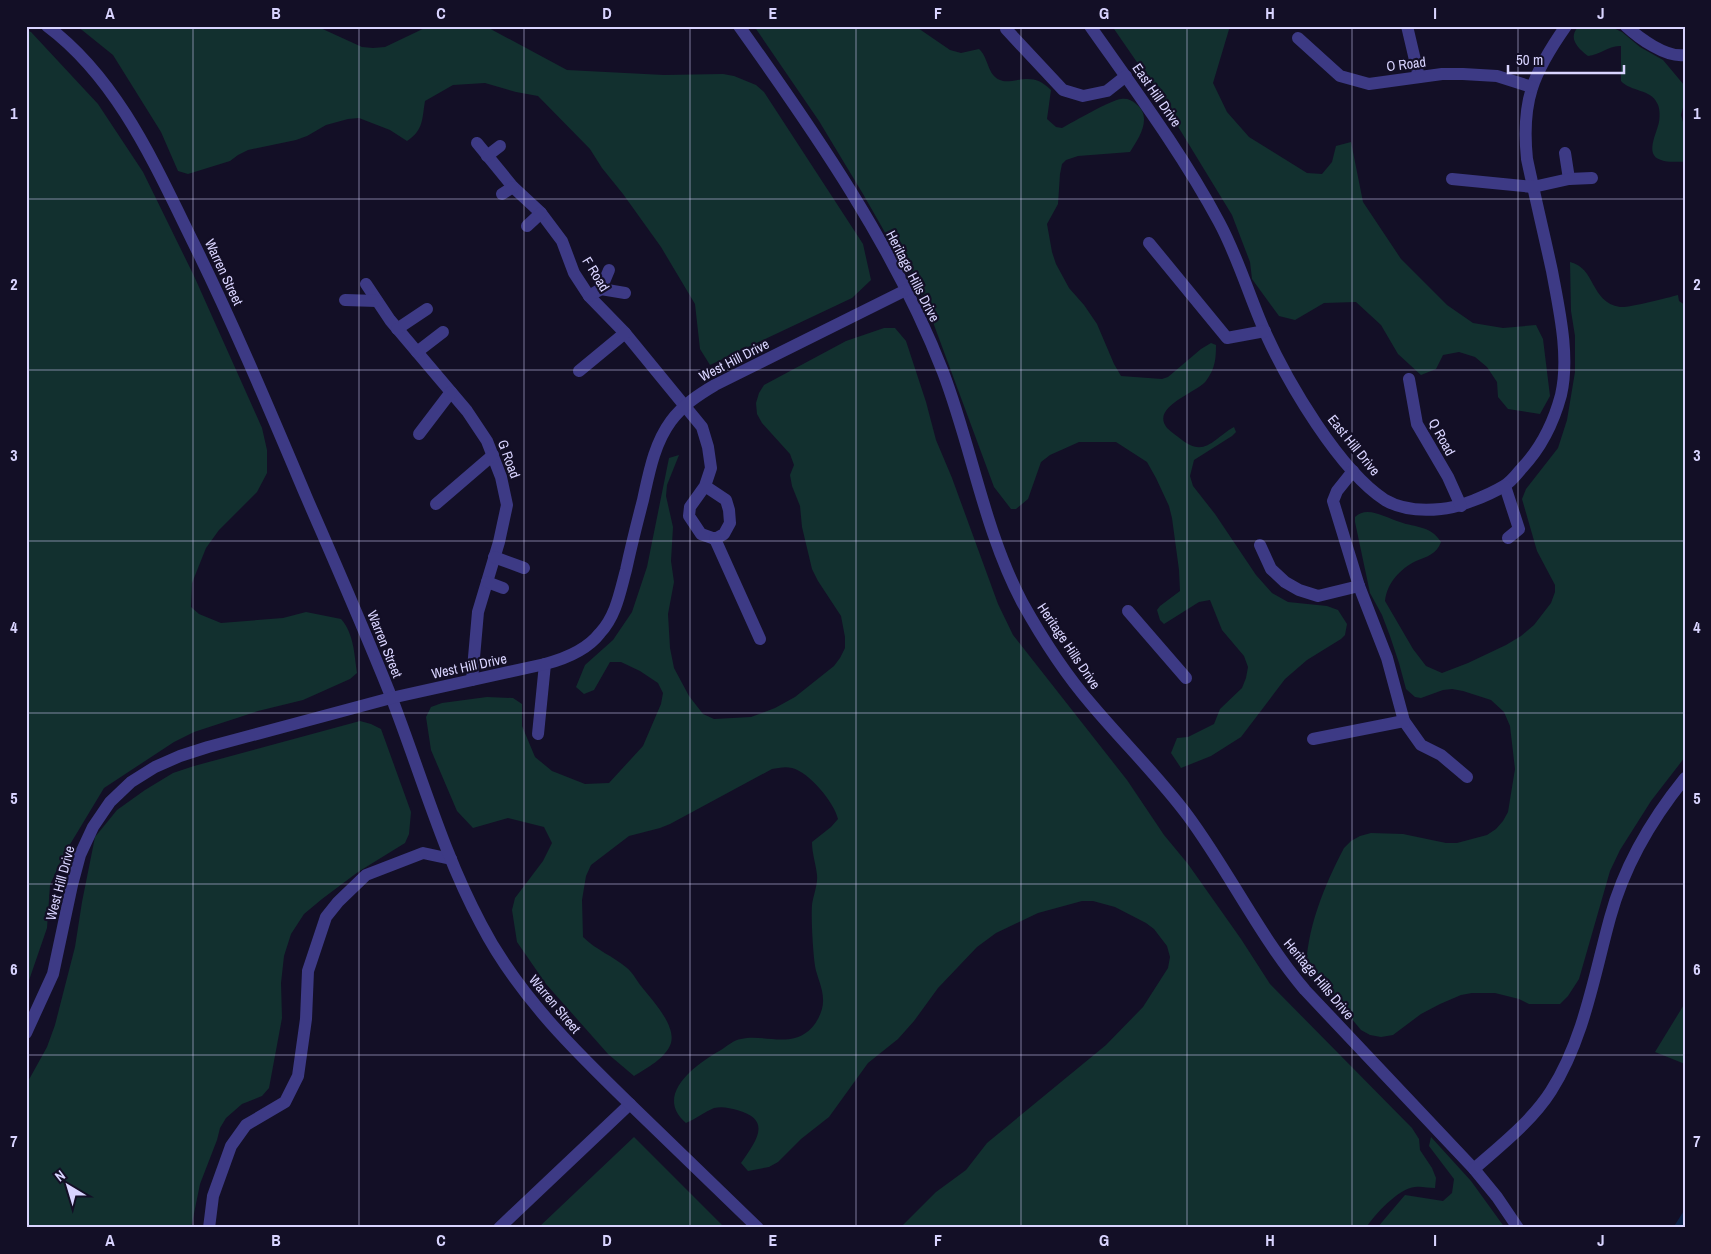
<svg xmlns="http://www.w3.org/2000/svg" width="1711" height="1254" viewBox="0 0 1711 1254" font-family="'Archivo Narrow',sans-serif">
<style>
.green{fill:#12302f}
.water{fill:#0c2248}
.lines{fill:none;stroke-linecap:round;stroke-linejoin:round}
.minor{stroke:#3d3a85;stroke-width:12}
.tertiary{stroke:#3d3a85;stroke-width:12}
.grid{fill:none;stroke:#d9d4ff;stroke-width:1;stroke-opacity:0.55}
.labels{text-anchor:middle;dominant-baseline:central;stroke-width:4.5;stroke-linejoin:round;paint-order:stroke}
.street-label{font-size:14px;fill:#d9d4ff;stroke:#130f26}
.neatline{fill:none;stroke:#d9d4ff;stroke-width:2}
.grid-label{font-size:16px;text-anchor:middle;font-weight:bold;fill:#d9d4ff}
</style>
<rect width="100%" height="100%" fill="#130f26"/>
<!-- green -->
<g class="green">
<path d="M77,26H316L362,47L373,48L385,47L429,26H485L567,70L664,75L723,74L734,76L756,85L764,92L863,244L871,280L852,298L710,365L700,349L695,304L661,247L623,194L602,168L590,149L538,96L516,92L485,83L453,85L425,101C422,118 424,130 407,141L390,130L359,118L348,119L326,125L307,136L296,140L248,150L238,155L230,161L188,174L178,171L161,132L113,55Z"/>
<path d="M754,26H915L950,50L961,53L979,49C989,58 987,75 1000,80C1004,82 1008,81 1012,81C1030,78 1037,77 1051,90L1047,119L1056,127L1062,128C1073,122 1113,99 1121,99C1127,98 1132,100 1136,104C1153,117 1139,138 1130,152L1078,156L1066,160L1062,164L1060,174L1058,204L1047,224L1052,252L1056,264L1069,288L1084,305L1097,324L1114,364L1121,376L1162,379L1168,377L1201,349L1211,343L1216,345C1216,359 1215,369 1206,381C1196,393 1150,407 1167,428C1171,432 1177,436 1182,440C1205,458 1214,438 1234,427L1236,432L1232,436L1194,460L1190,476L1193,486L1215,514L1256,575L1272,593L1288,602L1327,606L1338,610L1347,624L1345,635L1341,639L1307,660L1285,679L1241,737L1211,756L1181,768L1171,753L1177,738L1188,737L1214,724L1220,709L1242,688L1246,678L1248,667L1244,656L1222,630L1210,600L1199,602L1164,624L1160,620L1157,610L1160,606L1180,591L1179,570L1172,518L1169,506L1156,478L1147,462L1116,442H1079L1050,455L1041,462L1028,499L1016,509H1011L994,487L927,306L863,194L819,121Z"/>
<path d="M1112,26H1230L1213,83L1227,112L1249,137L1307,173L1322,174L1332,162L1336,146L1351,142L1363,202L1401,259L1447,305L1473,323L1503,328L1536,325L1543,339L1550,396L1540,414L1508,409L1498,397L1497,382L1487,367L1475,357L1459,352L1443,355L1436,369L1421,375L1398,354L1381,325L1356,302L1324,303L1295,320L1279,316L1252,279L1250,262L1232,215L1152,84Z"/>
<path d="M1579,26H1609L1622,32L1640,47L1663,60L1684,85V104L1681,115L1685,129V162C1677,161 1669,163 1661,160C1644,155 1657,133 1659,122C1660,117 1660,107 1657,103C1651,89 1631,92 1621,81V46C1609,45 1600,55 1588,56C1578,48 1567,38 1579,26Z"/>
<path d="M26,30L31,32L98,104L143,172L194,276L262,428L267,450V473L257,492L219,530L206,548L192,583L191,607L199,614L221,623L283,618L306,612L341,619C354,634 354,653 357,673L350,679L303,700L258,711L194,732L174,742L104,788L63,856L50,885L47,928L26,989Z"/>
<path d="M1570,262C1596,268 1590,302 1620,307C1629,308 1667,298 1678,295L1679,301L1685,305V757L1651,801L1620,850L1610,871L1579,979L1568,996L1560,1004H1529L1519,999L1495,993H1472L1461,995L1440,1004L1421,1014L1393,1035L1381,1037L1370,1035L1361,1030L1346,1012L1320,989L1306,973C1306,930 1324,886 1344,848L1351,841L1360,836L1371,833L1403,834L1446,843H1457L1487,835L1496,829L1503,821L1508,812L1515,769L1510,726L1504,712L1491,700L1463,691L1452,689L1443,690L1421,698L1415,697L1406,689L1399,663L1390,636L1382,615L1370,593L1355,522V517C1367,505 1386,518 1400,522C1416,528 1430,525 1441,542C1437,554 1426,557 1416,561C1400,569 1387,583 1385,601L1413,649L1426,666L1442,673L1468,663L1506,645L1521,636L1534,625L1551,603L1555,592V585L1537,551L1522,499L1526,489L1558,448L1567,420L1575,372V336L1571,311Z"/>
<path d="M884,328H895L906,341L926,402L936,440L952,478L998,604L1013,635L1127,780L1164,835L1188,864L1241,939L1270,984L1412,1128L1419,1139L1420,1150L1432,1168L1436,1178L1435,1188C1428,1188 1421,1186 1415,1187C1399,1188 1374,1215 1366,1228H900L936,1192L966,1170L987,1143L1106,1045L1143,1007L1168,968L1170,957L1167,946L1154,929L1146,923L1115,907L1093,901H1082L1038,913L996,933L977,947L938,988L914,1021L898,1039L868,1063L829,1117L801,1139L778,1162L769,1167L748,1171L741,1163C755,1142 774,1120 737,1110C730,1108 722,1106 714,1108C704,1112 696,1119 686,1123C653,1095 696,1064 721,1050C727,1046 734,1040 741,1039C762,1034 788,1047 807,1032C816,1026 824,1010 823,999C823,988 817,977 815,966C813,951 811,920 812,905C813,896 818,885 817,875C816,864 812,854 812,842L831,827L838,819C834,802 809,772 792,768C785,766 778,768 772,769L670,824L660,828L629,836L591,865L586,876L582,900L583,937C596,950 613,956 627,968C633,973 637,981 641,986C652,1000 676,1025 671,1043C666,1058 647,1068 634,1076L608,1054L546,984L517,942L512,910L515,898L543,861L552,843L544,827L508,818L473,828L457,811L431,750L426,717L431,707L442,703L487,697L513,698L522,704V726L535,757L552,771L585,784L609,783L643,746L661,704L663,693L658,683L640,671L621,662H610L594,690L584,694L576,687L585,665L613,640L632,612L647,567L669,458L679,455L667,485L666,496L673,527L671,561L674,582L668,614L670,648L674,668L689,696L703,714L714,719L751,717L775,708L795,697L834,666L840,658L845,648V637L841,616L818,581L812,569L802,527L800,506L792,486L790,475L794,465L790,454L762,423L757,414L756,403L759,393L764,385L846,341Z"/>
<path d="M360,721L371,724L381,729L411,812L409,834L405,843L358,872L322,899L304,914L291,934L284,956L281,983L282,1018L269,1088L262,1096L242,1104L226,1118L220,1128L217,1140L200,1184L191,1228H26V1085L47,1047L55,1025L75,947L82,902L95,837L117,810L145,790L173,773L194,766Z"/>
<path d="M1685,1003V1064L1655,1052Z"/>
<path d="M634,1137L725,1228H538Z"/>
<path d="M1431,1137L1471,1181L1505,1228H1377L1405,1195L1443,1201L1452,1193L1454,1179L1429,1146Z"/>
</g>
<!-- water -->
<path class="water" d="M1685,1209V1228H1673Z"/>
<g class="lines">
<!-- minor -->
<g class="minor">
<path d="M739,26C816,134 895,248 943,372C972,448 984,530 1022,602C1042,638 1065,674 1092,705C1124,743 1159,777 1188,816C1230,873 1260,937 1305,990L1474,1169L1497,1197L1518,1228"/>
<path d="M1090,26C1135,90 1182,153 1219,222C1238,257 1249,296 1265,332C1288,383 1339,470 1385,500C1402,510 1422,511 1441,509C1458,508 1489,495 1504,486C1511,482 1517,474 1522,468C1541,448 1554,421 1561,395C1570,356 1559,309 1552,271C1544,234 1535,197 1527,159C1521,101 1533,73 1566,26"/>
<path d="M1407,26L1419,77"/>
<path d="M1626,26C1639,38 1666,58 1685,55"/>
<path d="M1006,29L1063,90L1083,96L1107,91L1126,76"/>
<path d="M1298,38L1340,76L1369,84L1442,74H1463L1497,76L1532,87"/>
<path d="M477,143L513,187L541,213L562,241L574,273L589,296L625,333L702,427L708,447L711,468L705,486L690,507L689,516L701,534L715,539L724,534L730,523L729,510L726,500L705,486"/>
<path d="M1565,153L1569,179"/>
<path d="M487,156L500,146"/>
<path d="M1452,179L1533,187L1569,179L1592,178"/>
<path d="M502,194L513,187"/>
<path d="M527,226L541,213"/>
<path d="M1149,243L1227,338L1265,331"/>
<path d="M366,284L390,320L467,411L487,441L501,477L507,505L499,542L478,612L472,680"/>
<path d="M601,289L625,293"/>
<path d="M589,296L601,289L609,270"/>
<path d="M345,300L377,301"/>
<path d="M397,329L427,309"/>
<path d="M417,352L443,332"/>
<path d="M579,371L625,333"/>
<path d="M1409,379L1417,424L1448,477L1461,506"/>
<path d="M419,434L451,392"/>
<path d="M1353,471L1337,491L1333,501L1359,586L1387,658L1404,721L1421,745L1441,755L1467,777"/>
<path d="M1505,486L1519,529L1508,538"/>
<path d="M436,504L493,455"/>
<path d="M715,539L760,639"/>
<path d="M1260,545L1271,569L1285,582L1299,590L1318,596L1359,586"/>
<path d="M494,557L524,568"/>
<path d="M487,582L503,588"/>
<path d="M1128,611L1186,678"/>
<path d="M538,734L545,664"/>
<path d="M1313,739L1404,721"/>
<path d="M1474,1169C1501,1145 1532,1121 1551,1091C1584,1039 1594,976 1610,918C1624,866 1651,820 1685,778"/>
<path d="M209,1228L213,1196L231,1146L246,1125L285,1102L298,1076L306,1019L308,971L326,917L338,902L366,875L423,853L451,859"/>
<path d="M499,1228L630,1104"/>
</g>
<!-- tertiary -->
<g class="tertiary">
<path d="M47,26C118,79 155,165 193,242C234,325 270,411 306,496C335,563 365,631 392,699C421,774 443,853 481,924C518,996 577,1053 635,1109C676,1149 717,1188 758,1228"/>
<path d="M26,1033L53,974L72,885L80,855L93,827L110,802L131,782L155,767L180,756L208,747L391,698L545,664C564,659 587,650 600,633C616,616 620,592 626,570C631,547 637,523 643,500C649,473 654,444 671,421C683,405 698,395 715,385L906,290"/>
</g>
</g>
<!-- grid -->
<path class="grid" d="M193,26V1228M359,26V1228M524,26V1228M690,26V1228M856,26V1228M1021,26V1228M1187,26V1228M1352,26V1228M1518,26V1228M26,199H1685M26,370H1685M26,541H1685M26,713H1685M26,884H1685M26,1055H1685"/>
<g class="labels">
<!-- street labels -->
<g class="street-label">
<text transform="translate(1406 64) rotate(-7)">O Road</text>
<text transform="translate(1157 95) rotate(55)">East Hill Drive</text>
<text transform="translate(224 272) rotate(65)">Warren Street</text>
<text transform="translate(596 274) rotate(58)">F Road</text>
<text transform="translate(913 276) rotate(63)">Heritage Hills Drive</text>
<text transform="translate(734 360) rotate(-27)">West Hill Drive</text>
<text transform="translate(1442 437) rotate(61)">Q Road</text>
<text transform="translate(1354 445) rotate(51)">East Hill Drive</text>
<text transform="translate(509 459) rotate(70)">G Road</text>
<text transform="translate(385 644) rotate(68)">Warren Street</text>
<text transform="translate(1069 646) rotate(56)">Heritage Hills Drive</text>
<text transform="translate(469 666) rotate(-12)">West Hill Drive</text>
<text transform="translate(60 883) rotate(-75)">West Hill Drive</text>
<text transform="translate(1319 979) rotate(50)">Heritage Hills Drive</text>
<text transform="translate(555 1004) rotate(50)">Warren Street</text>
</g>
</g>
<!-- border -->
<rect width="1711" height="1254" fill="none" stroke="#130f26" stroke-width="55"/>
<!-- north arrow -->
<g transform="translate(68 1186) rotate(322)" stroke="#130f26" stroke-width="4" paint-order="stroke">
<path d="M0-4L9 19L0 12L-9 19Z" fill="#d9d4ff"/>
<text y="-8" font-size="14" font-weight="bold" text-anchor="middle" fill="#d9d4ff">N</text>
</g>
<!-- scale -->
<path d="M1508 65v8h116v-8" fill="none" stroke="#d9d4ff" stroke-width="2.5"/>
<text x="1516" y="65" font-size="15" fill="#d9d4ff" stroke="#130f26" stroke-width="4" paint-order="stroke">50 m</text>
<rect x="28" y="28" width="1656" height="1198" class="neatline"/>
<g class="grid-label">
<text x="110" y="19">A</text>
<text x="276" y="19">B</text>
<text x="441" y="19">C</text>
<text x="607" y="19">D</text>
<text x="773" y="19">E</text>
<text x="938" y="19">F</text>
<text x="1104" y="19">G</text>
<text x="1270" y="19">H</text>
<text x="1435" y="19">I</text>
<text x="1601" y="19">J</text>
<text x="14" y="119">1</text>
<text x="1697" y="119">1</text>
<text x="14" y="290">2</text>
<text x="1697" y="290">2</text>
<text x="14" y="461">3</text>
<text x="1697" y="461">3</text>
<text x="14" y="633">4</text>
<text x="1697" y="633">4</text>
<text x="14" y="804">5</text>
<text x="1697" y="804">5</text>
<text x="14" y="975">6</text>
<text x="1697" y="975">6</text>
<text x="14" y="1147">7</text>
<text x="1697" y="1147">7</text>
<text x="110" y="1246">A</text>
<text x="276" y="1246">B</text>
<text x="441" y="1246">C</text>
<text x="607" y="1246">D</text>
<text x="773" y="1246">E</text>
<text x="938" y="1246">F</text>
<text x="1104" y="1246">G</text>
<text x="1270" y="1246">H</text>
<text x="1435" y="1246">I</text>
<text x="1601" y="1246">J</text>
</g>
</svg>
